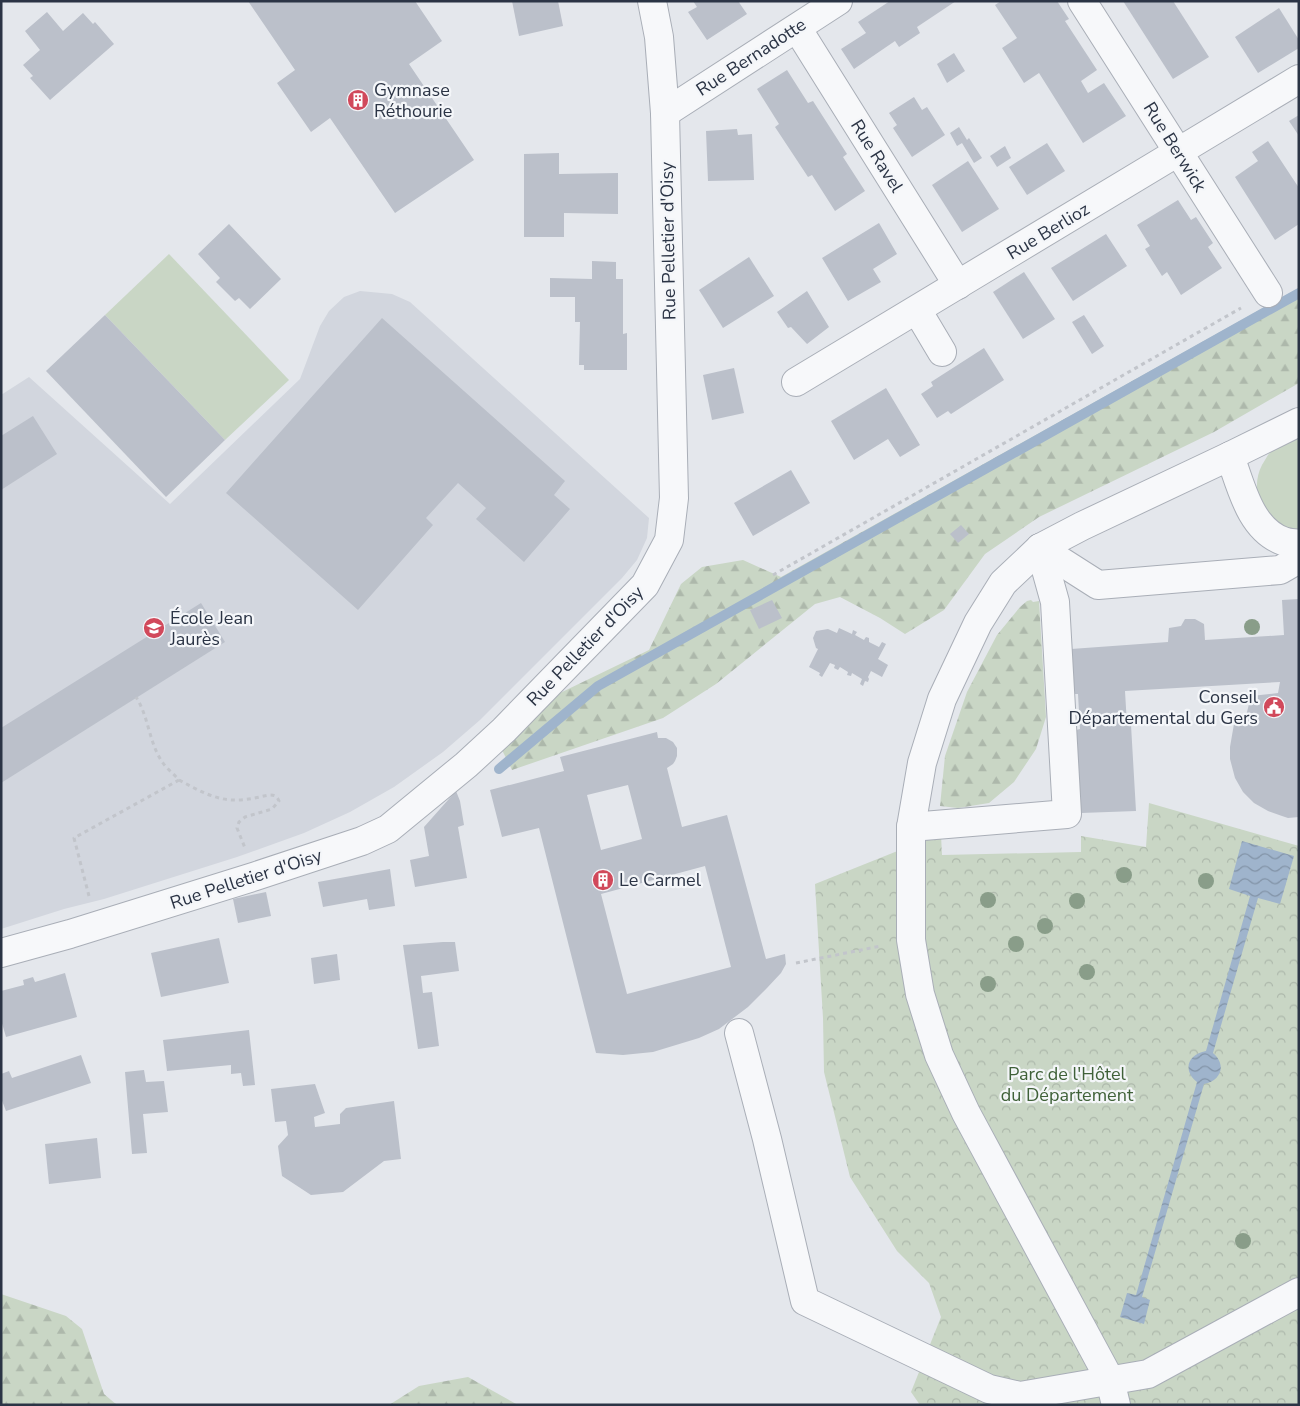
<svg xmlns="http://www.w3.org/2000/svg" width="1300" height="1406" viewBox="0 0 1300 1406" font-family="'Nunito Sans',sans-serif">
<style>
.built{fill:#d2d6de}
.grass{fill:#c9d6c5}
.forest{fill:url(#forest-firs)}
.park{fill:url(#park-crowns)}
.water{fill:url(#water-waves)}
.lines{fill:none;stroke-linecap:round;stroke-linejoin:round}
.stream{stroke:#9fb4cc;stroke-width:10}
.building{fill:#bbc0ca;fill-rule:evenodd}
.minor-casing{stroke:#a9aeb7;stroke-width:30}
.path{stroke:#c2c5cb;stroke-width:3;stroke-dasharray:4 4;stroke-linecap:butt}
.minor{stroke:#f7f8fa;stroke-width:28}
.tree{fill:#899d89}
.labels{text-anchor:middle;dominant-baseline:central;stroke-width:4.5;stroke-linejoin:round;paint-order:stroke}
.street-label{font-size:18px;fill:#2b3445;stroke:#f4f6f9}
.poi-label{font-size:18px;fill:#2b3445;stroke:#f4f6f9;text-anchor:start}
.park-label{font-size:18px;fill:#3f6138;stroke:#f4f6f9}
</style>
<defs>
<pattern id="forest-firs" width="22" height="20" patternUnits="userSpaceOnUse" patternTransform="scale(1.25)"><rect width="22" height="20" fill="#c9d6c5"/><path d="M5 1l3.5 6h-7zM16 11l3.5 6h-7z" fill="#adb8ab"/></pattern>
<pattern id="park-crowns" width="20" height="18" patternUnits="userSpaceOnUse" patternTransform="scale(1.25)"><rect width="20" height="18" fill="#c9d6c5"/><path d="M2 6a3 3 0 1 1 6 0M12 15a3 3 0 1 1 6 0" fill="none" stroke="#adb8ab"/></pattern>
<pattern id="water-waves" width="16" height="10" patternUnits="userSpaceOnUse" patternTransform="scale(1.25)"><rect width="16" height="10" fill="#9fb4cc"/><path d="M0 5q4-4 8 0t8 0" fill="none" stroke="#8293a7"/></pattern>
</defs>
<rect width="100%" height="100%" fill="#e4e7ec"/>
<!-- built -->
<path class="built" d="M360,291L392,294L410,302L649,518L647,538L637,560L622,578L480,720L443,752L394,787L350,812L304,833L237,857L104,899L64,909L1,929V395L29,377L170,504L300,379L320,326L329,311L344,297Z"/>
<!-- grass -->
<g class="grass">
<path d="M169,254L289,380L225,440L105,315Z"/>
<path d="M1299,439V532C1267,529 1247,494 1262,465C1264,462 1266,458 1268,455C1276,445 1287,442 1299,439Z"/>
</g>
<!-- forest -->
<g class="forest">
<path d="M1299,288V383L1214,432L1039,517L985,554L944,610L905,634L880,618L840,597L815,604L716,684L663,718L512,770L501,748L560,693L649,650L681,584L702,567L743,560L781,577Z"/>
<path d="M1031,600L1033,602L1039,601L1046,717L1036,749L1014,782L989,803L958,808L940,806L945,756L967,692L997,635L1020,607L1027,601Z"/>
<path d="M1,1294L66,1316L82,1329L104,1394L117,1405H1Z"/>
<path d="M468,1377L518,1405H389L419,1386Z"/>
</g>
<!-- park -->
<path class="park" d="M1149,803L1299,846V1405H920L911,1392L941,1317L929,1283L897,1251L850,1177L824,1072L823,1018L815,884L935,836L941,835L942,855L1081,852V836L1146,847Z"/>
<!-- water -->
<path class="water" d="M1242,841L1294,856L1280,904L1258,898L1213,1053C1227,1065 1221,1081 1204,1084L1142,1297L1150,1300L1144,1324L1120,1317L1127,1293L1136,1295L1197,1082C1182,1070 1188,1054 1206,1051L1250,896L1229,889Z"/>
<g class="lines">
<!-- stream -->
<path class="stream" d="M499,769L598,686L1299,293"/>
</g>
<!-- building -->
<g class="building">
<path d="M248,1H415L442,41L409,64L474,160L395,213L330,118L311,132L277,83L295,70Z"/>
<path d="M512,1H558L563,26L519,36Z"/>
<path d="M693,1H738L747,14L707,40L688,12L697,7Z"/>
<path d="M890,1H956L917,27L920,33L899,47L895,41L854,69L841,49L866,33L858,22Z"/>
<path d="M1001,1H1057L1069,19L1065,21L1097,70L1081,81L1088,93L1104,83L1126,116L1083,143L1039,73L1024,83L1002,48L1017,38L995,5Z"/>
<path d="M1123,1H1173L1209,57L1173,79Z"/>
<path d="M1279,8L1299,40V48L1258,73L1235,37Z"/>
<path d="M47,12L63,31L83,13L93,24L95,22L114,44L50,100L30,78L33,76L23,65L40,50L25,31Z"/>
<path d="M954,53L965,71L947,83L937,64Z"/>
<path d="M787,70L808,103L813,101L847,154L843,157L865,191L835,211L812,175L808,177L775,127L779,124L757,89Z"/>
<path d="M914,97L922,110L927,107L945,135L912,157L893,128L897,125L889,113Z"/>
<path d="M1299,115V136L1289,121Z"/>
<path d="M959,127L967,140L969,138L982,158L974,163L962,143L957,146L950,133Z"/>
<path d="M737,129L738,135L752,134L754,180L708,181L706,131Z"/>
<path d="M1268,141L1299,188V224L1275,240L1235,177L1258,161L1252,152Z"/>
<path d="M1047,143L1065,171L1027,195L1009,167Z"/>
<path d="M1005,146L1011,158L997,167L990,156Z"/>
<path d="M559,153V174L618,173V214L564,213V237H524V154Z"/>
<path d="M968,161L999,209L962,232L932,185Z"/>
<path d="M1178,200L1191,220L1196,217L1213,243L1208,247L1222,268L1181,295L1167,272L1162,276L1145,249L1150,246L1137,225Z"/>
<path d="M879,223L897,254L873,269L881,282L848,301L822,258Z"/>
<path d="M229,224L281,279L250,309L239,298L235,301L216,282L220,278L198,254Z"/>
<path d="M1106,234L1127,266L1073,301L1051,268Z"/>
<path d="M749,257L774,296L723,328L699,290Z"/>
<path d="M592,261L616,262V279H623V334L627,333V370H584V365H579L580,322H575V297H550V278L592,279Z"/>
<path d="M1024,272L1055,319L1023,339L993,292Z"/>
<path d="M807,291L829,327L807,344L791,327L788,328L777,312Z"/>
<path d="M105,315L225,440L166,497L46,371Z"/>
<path d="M1084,315L1104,346L1092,354L1072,322Z"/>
<path d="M382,318L565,481L554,495L570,509L524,562L476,519L486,508L458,483L426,518L433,525L358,610L226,493Z"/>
<path d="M984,348L1004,380L951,414L948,411L937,418L921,394L933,386L931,382Z"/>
<path d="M734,368L744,413L712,420L703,375Z"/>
<path d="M886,388L920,445L900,457L888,439L854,460L831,421Z"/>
<path d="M33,416L57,454L1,490V436Z"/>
<path d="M791,470L810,503L753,536L734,503Z"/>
<path d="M961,525L969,534L958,543L950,534Z"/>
<path d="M1299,599V817L1288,818L1282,816L1268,811L1254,803L1243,792L1235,778L1230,759V747L1235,718L1245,720L1251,696L1278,693L1280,682L1125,691L1127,725H1131L1136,811L1081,813L1076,730L1080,729L1078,694H1074L1071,649L1168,642L1169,628L1181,626L1185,619H1195L1204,624L1205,640L1284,635L1282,600Z"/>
<path d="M772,600L782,618L759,629L750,610Z"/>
<path d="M201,603L225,642L1,783V728Z"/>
<path d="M839,628L852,634L853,630L857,632L855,635L864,640L866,637L869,638V642L879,647L882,642L886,644L878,659L888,665L882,677L871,671L868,677L869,679L868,682L865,681L863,686L860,684L862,679L852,673L851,676L847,675L848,672L840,667L838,670L834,668L835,665L830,663L822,677L819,675L820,673L809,667L818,649L816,648L813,638L816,631L828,629L837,633Z"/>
<path d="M657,732L658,738H666L673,742L677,748V756L675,761L673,764L667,768L682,827L727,815L766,959L785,954L786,964L781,973L767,988L748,1007L719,1029L699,1038L653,1052L623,1055L596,1053L539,828L502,837L490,790L564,771L560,757ZM628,785L642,839L601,850L587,795ZM705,866L731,967L627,994L601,894Z"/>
<path d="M456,791L460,801L464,825L458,827L467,878L415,887L410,860L429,856L424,827Z"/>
<path d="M390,869L395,906L369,910L367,899L323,907L318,882Z"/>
<path d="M266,892L271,916L238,923L233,899Z"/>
<path d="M219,938L229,983L161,997L151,953Z"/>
<path d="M443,942H455L459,971L421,976L423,993L432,992L439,1046L418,1049L403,945Z"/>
<path d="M337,954L340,980L314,984L311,958Z"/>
<path d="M65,973L77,1017L6,1037L1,1020V991L24,985L23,980L33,977L35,982Z"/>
<path d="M249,1030L255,1085L243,1086L241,1073L231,1074V1065L167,1071L163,1040Z"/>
<path d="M81,1055L91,1083L6,1111L1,1098V1074L9,1071L12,1078Z"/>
<path d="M144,1070L146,1082L164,1081L168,1112L143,1114L147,1153L132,1154L125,1072Z"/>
<path d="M315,1084L325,1113L314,1117L315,1127L340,1124V1114L346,1108L394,1101L401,1159L384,1161L343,1192L311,1195L282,1176L278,1146L288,1135L286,1121L275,1122L271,1089Z"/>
<path d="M97,1138L101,1178L49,1184L45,1144Z"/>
</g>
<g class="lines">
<!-- minor casing -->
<g class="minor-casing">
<g id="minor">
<path d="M1082,1L1268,293"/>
<path d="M797,28L958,285"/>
<path d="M665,113L838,1"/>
<path d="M917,310L942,352"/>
<path d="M796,382L1178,152L1299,79"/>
<path d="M1230,456C1241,486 1250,529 1283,541C1288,543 1294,543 1299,544"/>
<path d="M1040,548L1098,585L1280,570L1299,559"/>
<path d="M911,827L1067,814L1055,602L1040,548"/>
<path d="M1,953L70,934L256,876L362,841L388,829L466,765L504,730L645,585L669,540L674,498L665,113L659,37L652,1"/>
<path d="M739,1033L767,1139L805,1301L989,1389L1020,1396L1148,1374L1299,1292"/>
<path d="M1116,1405L1110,1380L966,1113L939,1055L920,994L911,940V827L922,763L942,699L978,623L1003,583L1040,548L1082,526L1230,456L1299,422"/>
</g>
</g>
<!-- path -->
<g class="path">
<path d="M773,575L1241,308"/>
<path d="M179,780C198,790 216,801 238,800C248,800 259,797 269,795C275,795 277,796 279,801L272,809L245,817L239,822L237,828L245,848"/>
<path d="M89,896L74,838L179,780C174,774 167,769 163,763C149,744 149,717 136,697"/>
<path d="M796,963L881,946"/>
</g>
<!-- minor -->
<use href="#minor" class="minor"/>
</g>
<!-- trees -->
<g class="tree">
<circle cx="1252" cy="627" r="8"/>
<circle cx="1124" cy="875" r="8"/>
<circle cx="1206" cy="881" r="8"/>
<circle cx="988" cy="900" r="8"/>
<circle cx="1077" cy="901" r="8"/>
<circle cx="1045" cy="926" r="8"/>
<circle cx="1016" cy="944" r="8"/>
<circle cx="1087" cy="972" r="8"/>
<circle cx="988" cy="984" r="8"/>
<circle cx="1243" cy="1241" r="8"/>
</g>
<!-- icons -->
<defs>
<g id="building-disc" transform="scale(1.125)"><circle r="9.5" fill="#d1495b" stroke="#f4f6f9"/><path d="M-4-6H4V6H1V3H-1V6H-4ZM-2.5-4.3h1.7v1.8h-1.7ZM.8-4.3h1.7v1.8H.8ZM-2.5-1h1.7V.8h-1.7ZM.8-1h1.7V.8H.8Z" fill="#fff"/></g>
<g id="school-disc" transform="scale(1.125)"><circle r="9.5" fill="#d1495b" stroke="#f4f6f9"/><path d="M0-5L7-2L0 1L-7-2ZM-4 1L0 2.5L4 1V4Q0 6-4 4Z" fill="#fff"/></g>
<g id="civic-disc" transform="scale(1.125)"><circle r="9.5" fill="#d1495b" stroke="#f4f6f9"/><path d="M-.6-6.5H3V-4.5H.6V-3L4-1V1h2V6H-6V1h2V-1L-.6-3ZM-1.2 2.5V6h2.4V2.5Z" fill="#fff"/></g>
</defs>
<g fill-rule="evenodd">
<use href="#building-disc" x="358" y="100"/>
<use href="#school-disc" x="154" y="628"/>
<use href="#civic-disc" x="1274" y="707"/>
<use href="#building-disc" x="603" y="880"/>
</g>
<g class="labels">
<!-- street labels -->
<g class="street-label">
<text transform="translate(751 57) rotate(-33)">Rue Bernadotte</text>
<text transform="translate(1175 147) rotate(58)">Rue Berwick</text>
<text transform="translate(877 156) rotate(58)">Rue Ravel</text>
<text transform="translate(1048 231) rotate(-31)">Rue Berlioz</text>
<text transform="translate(668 241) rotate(-91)">Rue Pelletier d'Oisy</text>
<text transform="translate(585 646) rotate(-46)">Rue Pelletier d'Oisy</text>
<text transform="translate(246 879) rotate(-18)">Rue Pelletier d'Oisy</text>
</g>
<!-- poi labels -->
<g class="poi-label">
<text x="374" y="90">Gymnase<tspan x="374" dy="21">Réthourie</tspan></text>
<text x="170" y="618">École Jean<tspan x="170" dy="21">Jaurès</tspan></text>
<text x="1258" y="697" text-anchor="end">Conseil<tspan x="1258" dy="21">Départemental du Gers</tspan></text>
<text x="619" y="880">Le Carmel</text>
</g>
<!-- park labels -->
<g class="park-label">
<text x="1067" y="1074">Parc de l'Hôtel<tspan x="1067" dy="21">du Département</tspan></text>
</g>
</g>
<!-- border -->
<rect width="1300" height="1406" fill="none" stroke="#2b3445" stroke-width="5"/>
</svg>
